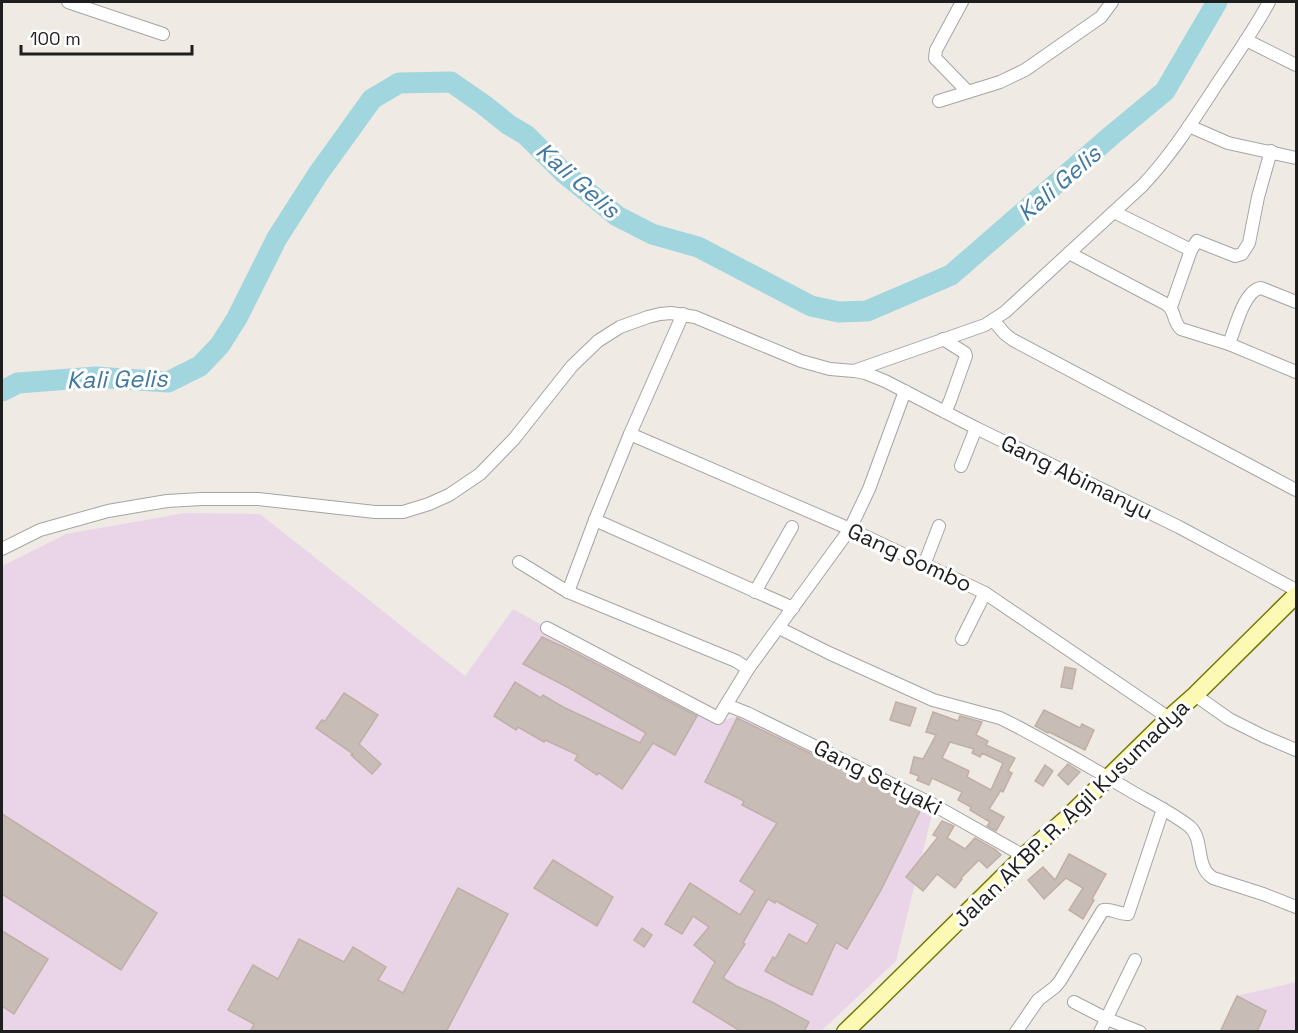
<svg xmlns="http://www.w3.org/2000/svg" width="1298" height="1033" viewBox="0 0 1298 1033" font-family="'Space Grotesk',sans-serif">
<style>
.industrial{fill:#e9d5e7}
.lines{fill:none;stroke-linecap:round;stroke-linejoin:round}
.river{stroke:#a2d6df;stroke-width:21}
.building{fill:#c7bcb6;stroke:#c1afa5;stroke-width:1.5;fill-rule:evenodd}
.minor-casing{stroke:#a5a5a5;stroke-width:14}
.secondary-casing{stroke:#767901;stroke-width:19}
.minor{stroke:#fff;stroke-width:12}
.secondary{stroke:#fcf9b5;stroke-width:16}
.labels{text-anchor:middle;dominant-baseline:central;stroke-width:6;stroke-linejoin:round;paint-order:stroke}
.street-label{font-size:22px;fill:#1e1e1e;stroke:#fff}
.water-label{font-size:24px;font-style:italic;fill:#4279a1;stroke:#fff}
</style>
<rect width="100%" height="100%" fill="#efeae3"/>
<!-- industrial -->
<g class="industrial">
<path d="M185,513L260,514L465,676L513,609L716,722L759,711L933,810L896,961L821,1031L2,1032V566L66,534Z"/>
<path d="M1296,982V1031L1220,1032L1237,996Z"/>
</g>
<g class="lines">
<!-- river -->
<path class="river" d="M2,391L18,383L96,377L168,382L200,366L220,345L237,318L277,238L318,174L372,99L399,83L451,82L484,105L509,125L526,135L564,173L617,216L652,234L698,247L811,306L839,312L867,311L951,275L1112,135L1165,91L1217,2"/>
</g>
<!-- building -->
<g class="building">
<path d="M542,637L570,650L697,716L675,755L653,743L622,789L599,773L597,775L575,760L578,755L545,740L544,742L518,727L516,730L494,716L515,682L541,698L543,695L563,707L640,743L646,733L569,688L523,664Z"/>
<path d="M1065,667L1076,669L1072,689L1061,687Z"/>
<path d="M344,693L378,715L359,744L381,764L372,774L351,755L353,754L316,728L322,720L325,721Z"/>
<path d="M896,702L916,708L910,726L890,720Z"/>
<path d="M1044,710L1080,728L1082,724L1094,730L1085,750L1049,732L1048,733L1035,726Z"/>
<path d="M933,712L958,721L960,716L982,722L976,735L988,741L986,745L1015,758L1008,771L1012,773L1003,792L1001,790L989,809L1004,817L996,831L987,826L990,822L970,810L971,807L958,800L962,792L932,778L929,785L917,780L919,776L910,773L914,757L923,759L936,735L926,732ZM950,742L974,749L972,753L980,757L982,753L1003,763L991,790L967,777L969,771L942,758Z"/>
<path d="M737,718L888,791L887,792L921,809L881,890L847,949L836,942L812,995L789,984L765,971L773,957L775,959L789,934L807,944L818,924L776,901L775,903L768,899L743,943L745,944L723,978L736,986L772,1002L809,1022L804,1032H742L693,1002L715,962L694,945L709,927L693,916L682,934L665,924L690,883L740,915L755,891L740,881L777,823L742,805L744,801L705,782Z"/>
<path d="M1068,764L1080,772L1068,785L1058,775Z"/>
<path d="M1045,765L1053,771L1043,786L1035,781Z"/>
<path d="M2,814L157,913L121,970L2,894Z"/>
<path d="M942,821L954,826L947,838L965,849L975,838L996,850L1001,855L987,868L979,860L961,878L962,879L955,888L937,874L923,891L906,877L938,837L933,835Z"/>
<path d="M1069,854L1106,874L1092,899L1094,900L1083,919L1069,910L1083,888L1066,878L1044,899L1028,880L1043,867L1055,880Z"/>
<path d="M553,860L613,897L597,926L534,888Z"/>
<path d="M458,888L508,914L446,1032H250L254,1024L228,1010L253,965L278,979L299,939L344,962L353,947L386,967L378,980L403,993Z"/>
<path d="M642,928L652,935L644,947L634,940Z"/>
<path d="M2,931L48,959L14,1014L2,1006Z"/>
<path d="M1237,996L1266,1011L1257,1032H1220Z"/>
</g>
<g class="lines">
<!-- minor casing -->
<g class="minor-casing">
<g id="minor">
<path d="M68,2L163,34"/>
<path d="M962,2L936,50L935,58L968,92"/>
<path d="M1246,40L1296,65"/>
<path d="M939,101L1000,82L1025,70L1101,17L1112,2"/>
<path d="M1189,126L1228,143L1296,158"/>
<path d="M1114,212L1191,250L1171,307"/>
<path d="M1191,250L1197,241L1235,256L1242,254L1249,243L1258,197L1271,151"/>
<path d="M1069,253L1166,304C1176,310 1172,321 1181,329L1229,344L1296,372"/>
<path d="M993,320L1005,334L1013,340L1296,490"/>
<path d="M943,339L965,353L966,356L950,401L945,412"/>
<path d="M1229,344C1235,329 1244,290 1261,288L1296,302"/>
<path d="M855,371L865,373L885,381L976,428L1179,527L1296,590"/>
<path d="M630,434L850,529L985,593L1169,718"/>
<path d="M961,466L976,428"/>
<path d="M595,520L793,608"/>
<path d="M2,549L40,530L108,511L167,501L201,499H258L375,512H403L429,504L449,495L480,474L514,439L572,366L598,341L620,327L648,317L660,314L671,313L695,317L801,361L830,369L854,371L985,325L1005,312L1143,185C1172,154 1194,119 1217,84C1235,57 1254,30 1269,2"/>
<path d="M519,562L568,592"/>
<path d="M924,565L939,526"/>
<path d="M755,592L792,527"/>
<path d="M547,628L718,718L748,669L736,661L568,592L595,520L630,434L683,314"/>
<path d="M779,628L829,653L933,700L1000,718L1018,727C1057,748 1096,770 1134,793C1152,803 1172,813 1189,826C1205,839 1194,866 1213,878L1263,894L1296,907"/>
<path d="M962,639L985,593"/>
<path d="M748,669L850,529L869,489L905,391"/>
<path d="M1195,695L1229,719L1263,736L1296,750"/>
<path d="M727,705L747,713L932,804L1024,856"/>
<path d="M1074,1002L1107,1019L1140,1032"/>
<path d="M1016,1032L1038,1000L1055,987L1060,981L1103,910C1112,908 1120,915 1128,914L1163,809"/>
<path d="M1100,1032L1135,960"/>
</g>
</g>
<!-- secondary casing -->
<g class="secondary-casing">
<path id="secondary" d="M845,1032L875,1003L1024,856L1068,817L1169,718L1195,695L1296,595"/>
</g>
<!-- minor -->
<use href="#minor" class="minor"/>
<!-- secondary -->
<use href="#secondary" class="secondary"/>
</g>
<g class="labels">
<!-- street labels -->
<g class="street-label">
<text transform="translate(1077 477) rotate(26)">Gang Abimanyu</text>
<text transform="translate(910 557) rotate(25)">Gang Sombo</text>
<text transform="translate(878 777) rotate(27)">Gang Setyaki</text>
<text transform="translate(1071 813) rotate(-44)">Jalan AKBP. R. Agil Kusumadya</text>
</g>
<!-- water labels -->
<g class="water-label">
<text transform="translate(578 180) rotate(41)">Kali Gelis</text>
<text transform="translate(1059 183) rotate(-41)">Kali Gelis</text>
<text transform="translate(117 379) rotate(-1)">Kali Gelis</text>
</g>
</g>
<!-- border -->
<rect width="1298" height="1033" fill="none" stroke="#1e1e1e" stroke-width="6"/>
<!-- scale -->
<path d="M21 45v9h171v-9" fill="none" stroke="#1e1e1e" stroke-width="3"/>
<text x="30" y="45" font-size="18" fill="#1e1e1e" stroke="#ffffff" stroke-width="4.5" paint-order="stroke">100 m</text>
</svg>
